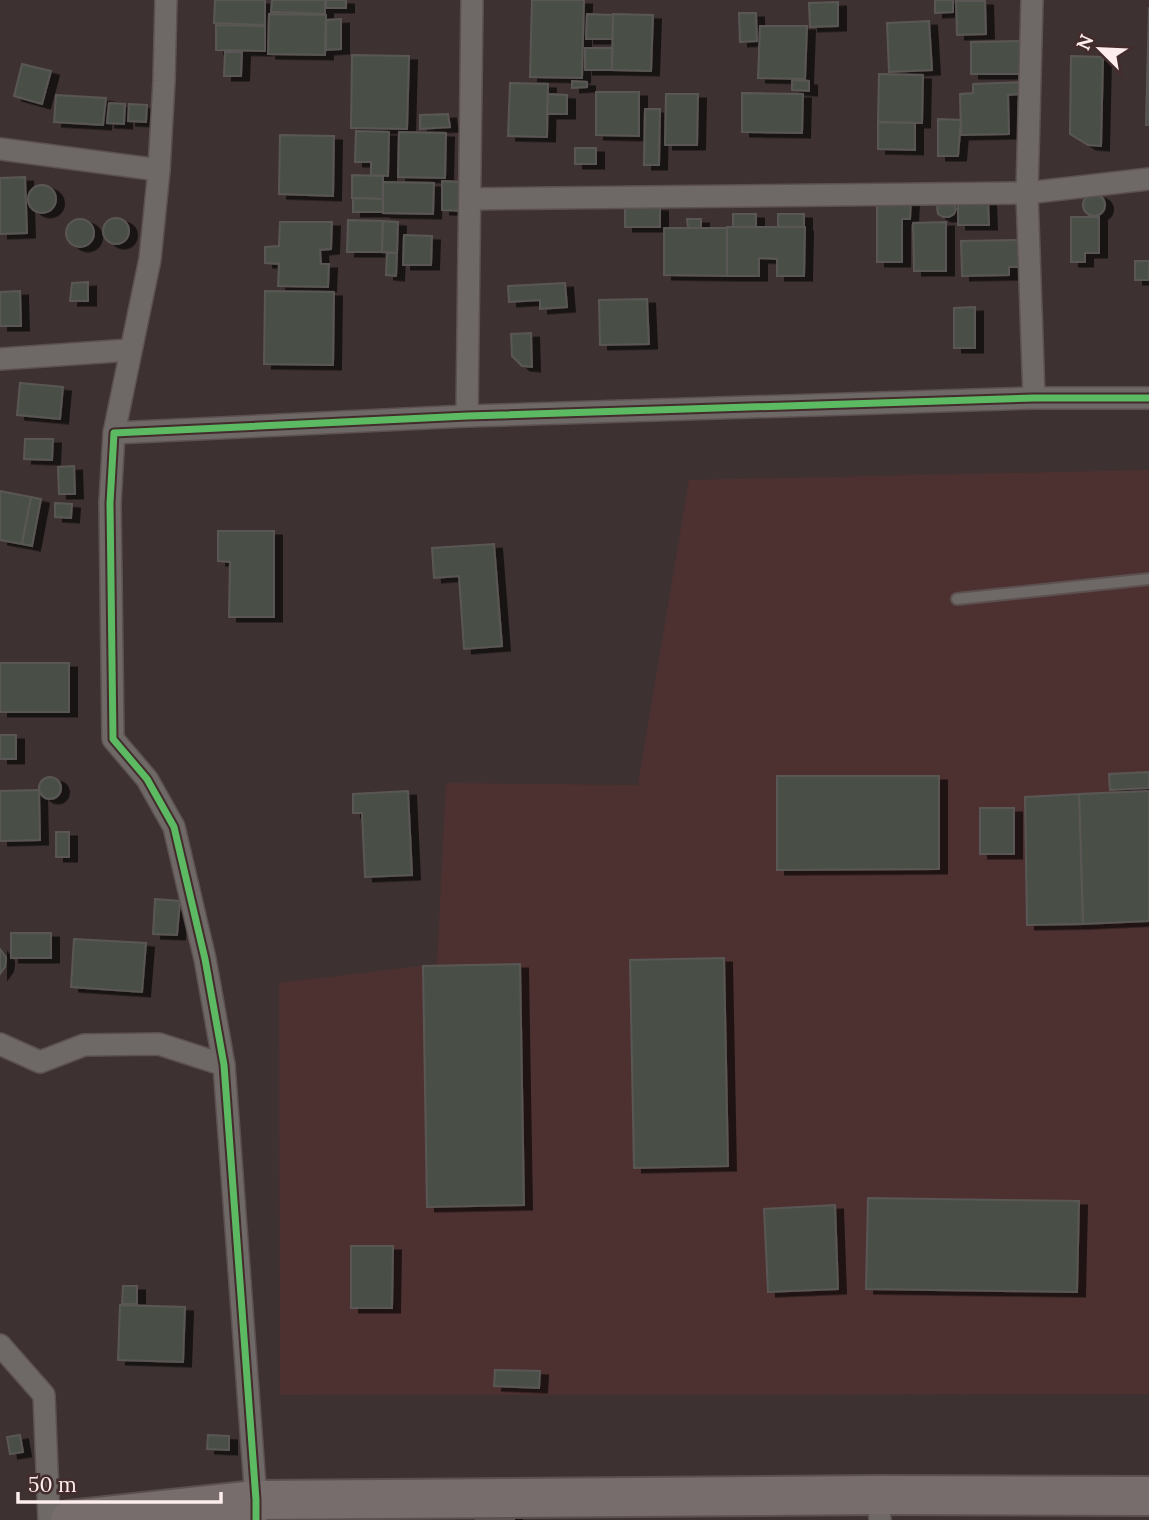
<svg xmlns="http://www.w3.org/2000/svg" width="1149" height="1520" viewBox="0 0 1149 1520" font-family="Lora,serif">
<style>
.built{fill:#4d3130}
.building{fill:#4a5046;stroke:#5a5754;stroke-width:2;filter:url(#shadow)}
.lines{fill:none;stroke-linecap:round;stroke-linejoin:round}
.lane-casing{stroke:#5c5050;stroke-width:14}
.street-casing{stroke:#5c5050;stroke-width:24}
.highway-casing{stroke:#5c5050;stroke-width:42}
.lane{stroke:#6e6867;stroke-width:10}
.street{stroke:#6e6867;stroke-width:21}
.highway{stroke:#786d6d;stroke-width:38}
.cycleway-casing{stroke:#432c2c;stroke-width:11}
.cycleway{stroke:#5cba63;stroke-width:7}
</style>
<defs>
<filter id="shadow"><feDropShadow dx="8" dy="4.5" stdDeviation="0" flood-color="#0009"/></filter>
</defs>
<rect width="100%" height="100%" fill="#3e3131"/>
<!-- built -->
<path class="built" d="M1149,470V1394L280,1395L279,983L437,964L446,783L638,785L689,480Z"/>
<!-- building -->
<g class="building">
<path d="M215,0H265V25L214,23Z"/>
<path d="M272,0H325V14L271,12Z"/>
<rect x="326" y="0" width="20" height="8"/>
<path d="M532,0H584L582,78L530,77Z"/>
<path d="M935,0H953V12L935,13Z"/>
<path d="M956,1H985L986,34L957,35Z"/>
<path d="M838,2V26L810,27L809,3Z"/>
<path d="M1149,7V125H1146Z"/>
<path d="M739,13H756L757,41L740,42Z"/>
<path d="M269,14L326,15L325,55L268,54Z"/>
<path d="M587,14L613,15V39H586Z"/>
<path d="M613,14L653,15L651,71L612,70Z"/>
<path d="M341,19V49L326,50V20Z"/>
<path d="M929,21L932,70L889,72L887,23Z"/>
<path d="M216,25L265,26V51L216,50Z"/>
<path d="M760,26H807L805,79L758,78Z"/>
<path d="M1020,41V74H971V42Z"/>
<rect x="585" y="48" width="27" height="22"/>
<path d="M225,52H242L241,76H224Z"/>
<path d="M352,55L409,56L407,129L351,128Z"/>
<path d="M1071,56L1103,57L1101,146L1088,145L1070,134Z"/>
<path d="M22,64L51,71L42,104L14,96Z"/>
<path d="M879,74L923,75L922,123L878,122Z"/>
<path d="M792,80L809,81V91L792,90Z"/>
<path d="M572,81L587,82V87L572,88Z"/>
<path d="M1023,82V94L1008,95L1009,134L961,135L960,94L973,93V84Z"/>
<path d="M510,83L548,84L547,137L508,136Z"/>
<path d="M596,92H639V136L596,135Z"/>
<path d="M742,93L803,94L802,133L742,132Z"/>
<path d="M548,94L567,95V114H547Z"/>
<path d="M666,94H698L697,145H665Z"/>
<path d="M56,95L106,98L103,125L54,122Z"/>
<path d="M109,103L125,104L124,124L107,123Z"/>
<path d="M129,104L147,105L146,122L128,121Z"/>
<path d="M645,109H660L659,165H644Z"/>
<path d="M448,114L450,127L420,129V115Z"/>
<path d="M938,119L961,120L958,156H938Z"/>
<path d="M878,122L915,123V150L878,149Z"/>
<path d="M356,131L389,132L388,176L371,175V162H355Z"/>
<path d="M399,132L446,133L445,178L398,177Z"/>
<path d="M280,135L334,136L333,196L279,194Z"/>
<rect x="575" y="148" width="21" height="16"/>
<path d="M352,175L383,176V199L352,198Z"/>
<path d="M25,177L27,233L0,234V178Z"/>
<path d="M442,181L465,182L464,211L442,210Z"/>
<path d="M383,182L434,183L433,214L383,213Z"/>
<circle cx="42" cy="199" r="14"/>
<circle cx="1094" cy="205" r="11"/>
<path d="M353,198L383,199V212H353Z"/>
<path d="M877,199H911L910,219H902V262H877Z"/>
<path d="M988,200L989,225H958V201Z"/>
<path d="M939,202L954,203L956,209L954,214L949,217H943L938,214L937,208Z"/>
<path d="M625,206L660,207V227H625Z"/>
<rect x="733" y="214" width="23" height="13"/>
<rect x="778" y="214" width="26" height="13"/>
<path d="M1071,217H1099V253H1085V262H1071Z"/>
<circle cx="116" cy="231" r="13"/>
<circle cx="80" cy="233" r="14"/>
<path d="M687,219H701V228H688Z"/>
<path d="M348,220L383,221L382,252H347Z"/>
<path d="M383,221L398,222L397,253L382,252Z"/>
<path d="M280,222H332L331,249L320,250L321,264H329L328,287L278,286L279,264L265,263V247L279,246Z"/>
<path d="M946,222V271H914L913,223Z"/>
<path d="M727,227H805L804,276H777V259L759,258V276H727Z"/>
<path d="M664,228H727V276L664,275Z"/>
<path d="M404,235L432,236L431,265H403Z"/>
<path d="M1023,240L1024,267H1009V275L962,276L961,241Z"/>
<path d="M387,253H397L396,276L386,275Z"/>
<rect x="1135" y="261" width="14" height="19"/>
<path d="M88,282V301H70L72,283Z"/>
<path d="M565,283L567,307L540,309V300L509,302L508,286Z"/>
<path d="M20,291L21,326H0V292Z"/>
<path d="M265,291L334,292L333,365L264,364Z"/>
<path d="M647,299L649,344L600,345L599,300Z"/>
<path d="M975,307V348H954V308Z"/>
<path d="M531,333L532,367L522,366L512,356L511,334Z"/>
<path d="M20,383L63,387L60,419L17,415Z"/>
<path d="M25,439H53L52,460L24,459Z"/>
<path d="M74,466L75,494H59L58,467Z"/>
<path d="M0,491L31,497L22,544L0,540Z"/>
<path d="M31,497L41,499L32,546L22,544Z"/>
<path d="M55,503L72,504L71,518L55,517Z"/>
<path d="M218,531H274V617H229L230,562L218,561Z"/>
<path d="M494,544L502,646L464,649L459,576L434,578L432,548Z"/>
<rect x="0" y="663" width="69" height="49"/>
<rect x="0" y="735" width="16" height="24"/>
<path d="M1149,772V788L1110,790L1109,774Z"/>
<path d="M777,776H939V869L777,870Z"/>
<circle cx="50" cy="788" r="11"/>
<path d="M39,790L40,840L0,841V791Z"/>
<path d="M408,791L412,875L365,877L362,813H353V794Z"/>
<path d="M1149,791V921L1083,924L1079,794Z"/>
<path d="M1079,794L1083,924L1027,925L1025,797Z"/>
<rect x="980" y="808" width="34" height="46"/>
<rect x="56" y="832" width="13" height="25"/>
<path d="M155,899L180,901L177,935L153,934Z"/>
<rect x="11" y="933" width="40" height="25"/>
<path d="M74,939L146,943L142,992L71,987Z"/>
<path d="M0,949L6,957V962L5,967L0,974Z"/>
<path d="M724,958L728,1166L634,1168L630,960Z"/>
<path d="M520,964L524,1205L427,1207L423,966Z"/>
<path d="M868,1198L1079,1201L1077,1292L866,1289Z"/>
<path d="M835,1205L838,1289L768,1292L764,1209Z"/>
<path d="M351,1246H393L392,1308H351Z"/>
<path d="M123,1286H137V1304H122Z"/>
<path d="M120,1305L185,1307L183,1362L118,1360Z"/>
<path d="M495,1370L540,1371L539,1388L494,1386Z"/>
<path d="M20,1435L23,1452L10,1454L7,1437Z"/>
<path d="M208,1435L229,1436V1450L207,1449Z"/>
<path d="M514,1510V1520H476V1511Z"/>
</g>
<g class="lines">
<!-- lane casing -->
<g class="lane-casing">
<path id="lane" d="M957,599L1149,579"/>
</g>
<!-- street casing -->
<g class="street-casing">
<g id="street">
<path d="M1032,0L1027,193L1034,398"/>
<path d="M0,149L159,170"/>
<path d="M470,199L1027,193L1149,179"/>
<path d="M0,359L130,350"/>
<path d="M467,416L472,0"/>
<path d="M114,433L150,259L159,170L164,81L166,0"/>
<path d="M0,1044L40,1062L84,1045L159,1044L224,1065"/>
<path d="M0,1345L44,1395L49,1520"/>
<path d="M878,1495L880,1520"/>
<path d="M256,1520V1500L224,1065L205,959L174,827L147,779L113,739L110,503L114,433L467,416L1034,398H1149"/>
</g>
</g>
<!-- highway casing -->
<g class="highway-casing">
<path id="highway" d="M70,1520L256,1500L878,1495L1149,1496"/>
</g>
<!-- lane -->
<use href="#lane" class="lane"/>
<!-- street -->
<use href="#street" class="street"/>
<!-- highway -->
<use href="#highway" class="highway"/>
<!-- cycleway casing -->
<g class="cycleway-casing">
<path id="cycleway" d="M256,1520V1500L224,1065L205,959L174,827L147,779L113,739L110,503L114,433L467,416L1034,398H1149"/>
</g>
<!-- cycleway -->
<use href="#cycleway" class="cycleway"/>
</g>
<!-- north arrow -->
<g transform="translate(1100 49) rotate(294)" stroke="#432c2c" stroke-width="5" paint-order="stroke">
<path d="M0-5L12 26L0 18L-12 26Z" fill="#fdeded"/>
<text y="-10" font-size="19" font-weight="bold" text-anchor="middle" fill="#fdeded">N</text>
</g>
<!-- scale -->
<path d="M18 1492v10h203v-10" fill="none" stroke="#fdeded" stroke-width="3.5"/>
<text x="28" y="1492" font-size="21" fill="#fdeded" stroke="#432c2c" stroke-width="5" paint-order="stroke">50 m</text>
</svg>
